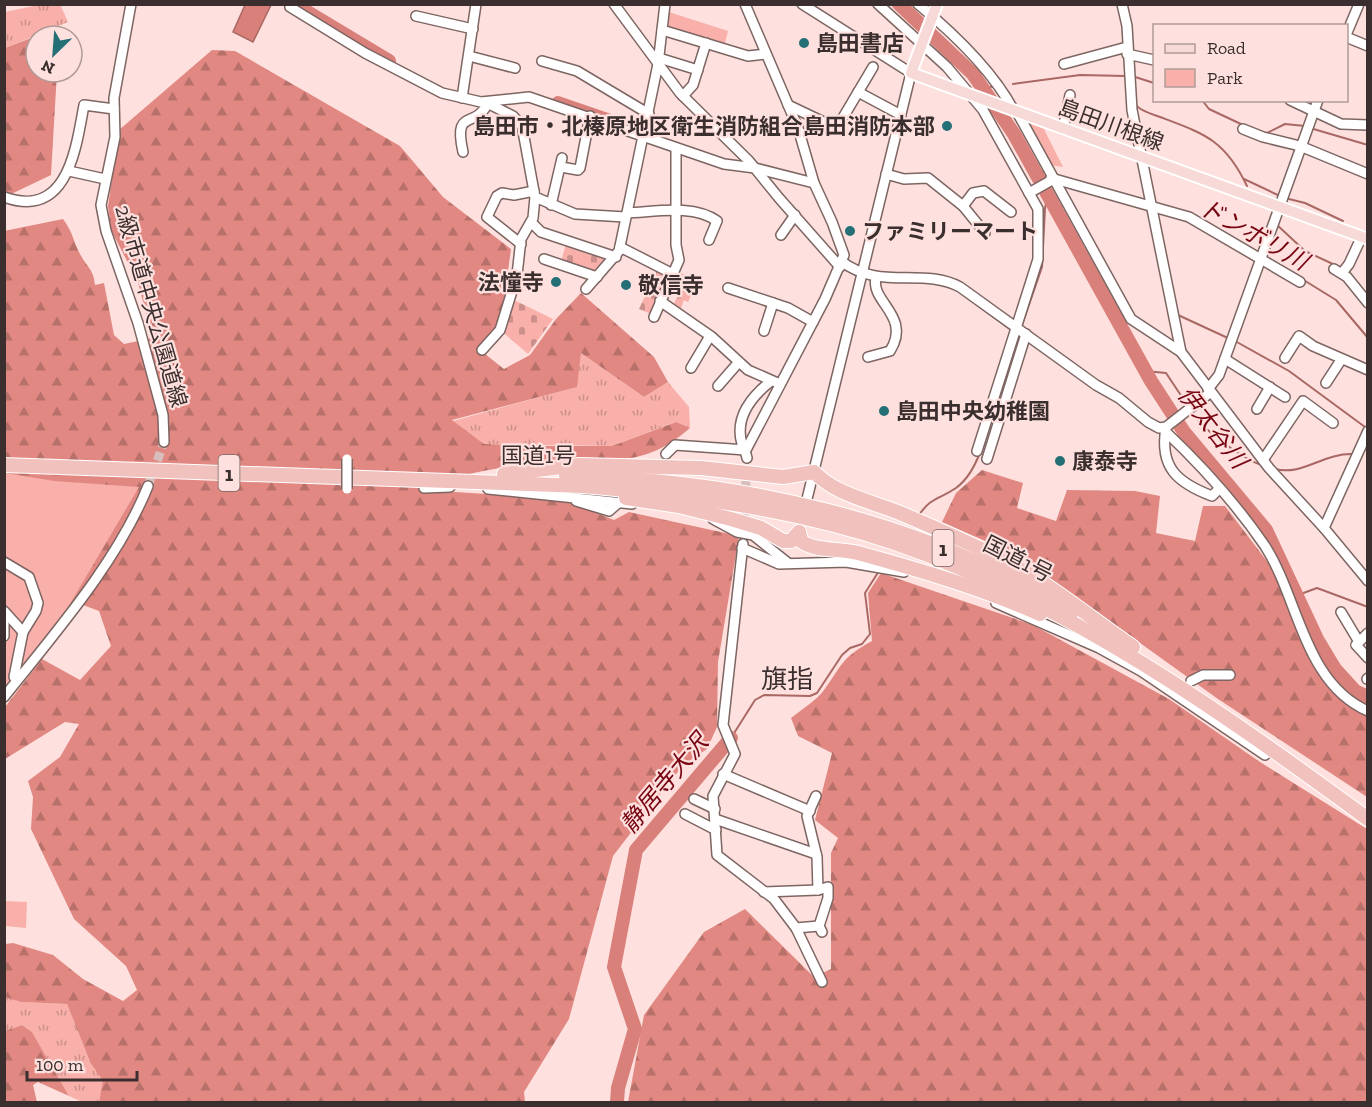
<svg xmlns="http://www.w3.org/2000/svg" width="1372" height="1107" viewBox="0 0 1372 1107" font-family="'Zilla Slab','Noto Sans JP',serif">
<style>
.grass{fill:url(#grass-tufts)}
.forest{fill:url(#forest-firs)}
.cemetery{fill:url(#cemetery-stones)}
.park{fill:#f9b0aa}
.water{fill:#da807b;stroke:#aa6864;stroke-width:1.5}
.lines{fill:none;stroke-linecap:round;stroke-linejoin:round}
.stream{stroke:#aa6864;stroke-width:2}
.river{stroke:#da807b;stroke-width:14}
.minor-tunnel{stroke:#d7bdbb;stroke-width:9;stroke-dasharray:9 4.5;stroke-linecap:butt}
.minor-casing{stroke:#7d6562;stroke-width:12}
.major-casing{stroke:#fff;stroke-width:14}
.highway-casing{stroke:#fff;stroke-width:16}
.minor{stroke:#fff;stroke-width:9}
.major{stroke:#f7dad7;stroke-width:10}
.highway{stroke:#f1c1bd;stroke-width:14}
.minor-bridge-casing{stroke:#7d6562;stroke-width:12;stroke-linecap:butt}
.minor-bridge{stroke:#fff;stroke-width:9}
.poi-dot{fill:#256f77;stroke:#fee1de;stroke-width:2}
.labels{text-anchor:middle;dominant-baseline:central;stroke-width:4.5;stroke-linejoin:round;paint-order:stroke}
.shield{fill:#fee1de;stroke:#756463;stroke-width:1.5}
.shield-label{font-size:21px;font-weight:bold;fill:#3a2f2e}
.poi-label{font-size:22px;font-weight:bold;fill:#3a2f2e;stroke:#fee1de;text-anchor:start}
.street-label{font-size:22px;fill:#3a2f2e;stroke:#fee1de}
.water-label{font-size:24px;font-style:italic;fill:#770512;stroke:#fee1de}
.quarter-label{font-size:26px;fill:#3a2f2e;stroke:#fee1de}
</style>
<defs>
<pattern id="grass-tufts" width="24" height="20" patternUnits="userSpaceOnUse" patternTransform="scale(1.5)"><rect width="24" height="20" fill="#f9b0aa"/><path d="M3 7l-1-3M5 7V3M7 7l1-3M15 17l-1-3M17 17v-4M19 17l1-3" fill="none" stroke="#cb908b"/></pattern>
<pattern id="forest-firs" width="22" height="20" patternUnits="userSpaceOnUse" patternTransform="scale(1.5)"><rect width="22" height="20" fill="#e28882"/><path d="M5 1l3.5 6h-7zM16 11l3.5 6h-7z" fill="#b8706b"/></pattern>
<pattern id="cemetery-stones" width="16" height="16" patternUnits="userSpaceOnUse" patternTransform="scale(1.5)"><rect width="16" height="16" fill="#f9b0aa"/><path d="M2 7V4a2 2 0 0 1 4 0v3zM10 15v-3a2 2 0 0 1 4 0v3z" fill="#cb908b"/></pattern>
</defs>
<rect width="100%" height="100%" fill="#fee1de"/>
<!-- grass -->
<g class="grass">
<path d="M60,4L68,22L5,48V12L38,5Z"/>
<path d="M581,353L644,397L668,382L689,407L690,428L675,422L612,446L483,444L453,421L576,387Z"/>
<path d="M4,996L21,1002L67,1004L89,1060L104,1081L99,1102H82L69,1096L32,1032L22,1025L5,1031Z"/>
</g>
<!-- forest -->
<g class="forest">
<path d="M36,36V72H57L51,175L5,197V48Z"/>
<path d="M212,50L235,51L400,146L443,197L511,249L500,330L480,350L504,369L530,355L556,319L581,293L654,357L668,382L644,397L581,353L577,387L452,420L484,444L551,446H612L676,422L690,428C649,464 622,459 571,462C523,464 466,469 424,490L535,497L574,504L614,520L629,512L739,536L718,662L717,727L707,749L683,765L613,856L569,1019L524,1092L525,1102H99L103,1081L90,1062L67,1004L21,1002L5,997V944L13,943L53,955L83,979L123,1001L137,990L126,966L74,919L31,829L33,797L28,781L60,757L79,724L65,722L5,759V707L42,659L80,680L111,646L99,611L83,605L67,609L5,605L4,231L63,219C73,232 73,241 80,254C87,267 94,270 95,285L104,283L114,335L124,344L152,338L138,282L111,230L108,206L119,130Z"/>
<path d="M982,470L1023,483L1017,508L1056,521L1067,490L1135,491L1160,496L1156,533L1195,541L1203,506H1225L1282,581L1308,644L1344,692L1367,708V797L1218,699L1019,556L942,522L956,493Z"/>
<path d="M881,573L1033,625L1169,699L1260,762L1367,829V1102H628L644,1015L704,932L745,909L814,977L831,969V853L838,838L815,820L832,753L798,736L791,718C802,709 816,701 824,690C843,664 841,658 872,641L868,593Z"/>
<path d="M22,1025L32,1032L69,1096L38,1082L33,1085L37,1102H5V1031Z"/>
</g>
<!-- cemetery -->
<g class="cemetery">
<path d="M566,244L609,259L595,274L561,261Z"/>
<path d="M657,270L670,277L651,314L639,309Z"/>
<path d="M678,272L698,280L688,302L684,300L680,311L673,306L679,293L671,288Z"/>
<path d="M514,300L553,319L528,354L500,330Z"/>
</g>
<!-- park -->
<g class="park">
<path d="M669,12L728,31L724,47L666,29Z"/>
<path d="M1026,121L1044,129L1063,167L1050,165Z"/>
<path d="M5,473L54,481L139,487L67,609L5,690Z"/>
<path d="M5,901L27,902L26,928L5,926Z"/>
</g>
<!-- water -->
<path class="water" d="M245,5H271L253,42L233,32Z"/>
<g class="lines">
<!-- stream -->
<g class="stream">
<path d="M1132,76L1154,83"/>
<path d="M1013,84L1080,75L1126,76"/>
<path d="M983,88L996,86"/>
<path d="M1202,100L1209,109L1243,125"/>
<path d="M1136,105C1140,111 1152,114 1160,117C1205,134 1225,140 1247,186"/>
<path d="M517,115L526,127"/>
<path d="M1310,128L1368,145"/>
<path d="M1265,134L1285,124L1305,126"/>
<path d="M1036,171L1046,172"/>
<path d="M1244,179L1280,196"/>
<path d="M1285,198L1305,203L1343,221"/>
<path d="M1276,224L1305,251L1335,265"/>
<path d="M1302,279L1336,300L1368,338"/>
<path d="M1178,315L1230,339"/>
<path d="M1022,325L1042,267L1045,208L1048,195"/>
<path d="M1235,341L1289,371L1365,427"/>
<path d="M1145,371L1166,373L1188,406"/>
<path d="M1191,411C1203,430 1242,459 1264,466"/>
<path d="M982,448L994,414"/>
<path d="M1275,469C1303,476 1323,453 1353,454"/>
<path d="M919,515C931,497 940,499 956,488C968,479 974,467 980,453"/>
<path d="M1298,595L1317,588L1368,607"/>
<path d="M731,738L755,700L764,695L810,696L817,693L842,655L850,648L862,644L870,634L865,593L879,571"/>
</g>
<!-- river -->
<g class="river">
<path d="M294,4L389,61"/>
<path d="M899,4L973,74L1014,134L1151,381L1184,432L1266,530L1317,639L1335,669L1355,691L1368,697"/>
<path d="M558,103L625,126"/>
<path d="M617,1102L618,1088L635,1029L614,967L636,850L731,738"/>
</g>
<!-- minor-tunnel -->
<g class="minor-tunnel">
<path d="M148,486L164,442"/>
<path d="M743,544L747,458"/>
</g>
<!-- minor casing -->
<g class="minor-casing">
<g id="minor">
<path d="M131,4L114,98L115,137L101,205L106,231L138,323L163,415L164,442"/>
<path d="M291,4L290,7L365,53L442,93L481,102L529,97L724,164L755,168L814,183"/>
<path d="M614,4L680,93L749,161L779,198L840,267"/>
<path d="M802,4L911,73L807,499"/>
<path d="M878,4L947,67L983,110L1038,209V259L977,451"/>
<path d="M918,4C953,33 993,71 1014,111"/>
<path d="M1122,4L1127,26L1132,110L1181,352L1269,468L1324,528L1368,581"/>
<path d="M416,16L473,29"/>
<path d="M662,30L748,56L766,54"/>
<path d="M1346,35L1359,4"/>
<path d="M1346,37L1368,46"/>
<path d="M1127,54L1154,60"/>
<path d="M469,56L515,68"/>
<path d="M659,58L698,70"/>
<path d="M542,61L577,71L649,114"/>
<path d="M1064,64L1127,47"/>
<path d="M858,92L901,115"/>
<path d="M683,96L693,85L706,43"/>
<path d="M462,98L476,4"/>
<path d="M1290,100L1341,124L1368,125"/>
<path d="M485,102L513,116L522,126L535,197L575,214L625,217"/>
<path d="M788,105L834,127L838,126L873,67"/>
<path d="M1017,112L1131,319L1181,352"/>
<path d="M1063,129L1070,95"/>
<path d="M1243,129L1263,137L1300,146L1368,174"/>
<path d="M463,152C453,107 475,130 488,103"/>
<path d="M561,167L578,170L580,168L590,116"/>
<path d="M69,171L105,179"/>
<path d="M886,174L904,179L928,178L963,206L985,233"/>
<path d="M1051,178L1189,217L1300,282"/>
<path d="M1029,193L1052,180"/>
<path d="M4,197C68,220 76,148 84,105L114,109"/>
<path d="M551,205L562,158"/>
<path d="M963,206L973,193L984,191L1011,212"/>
<path d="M627,213C655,212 693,204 717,221L709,240"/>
<path d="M531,222L541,232L616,257"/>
<path d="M781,235L795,215"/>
<path d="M521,244L487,217L497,196L502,193L514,195L534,191"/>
<path d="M620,247L673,274"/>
<path d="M544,259L597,277"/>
<path d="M841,261C880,291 922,267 960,287L1096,385L1119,398L1148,422L1159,428L1166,427L1211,392"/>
<path d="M1334,269L1347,277L1368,303"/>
<path d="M1342,273L1349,264L1362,236"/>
<path d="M728,288L788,308L813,322"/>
<path d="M586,289L619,251L658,64L665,4"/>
<path d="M660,301L712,337L748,370L780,384"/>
<path d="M654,317L679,260L676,245V149"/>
<path d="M764,331L773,303"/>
<path d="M482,350L500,330L517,275L521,239L533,218L535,197"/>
<path d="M868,357L890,351C912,316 870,302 876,278"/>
<path d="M1285,358L1299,336L1313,346L1368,370"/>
<path d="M1225,359L1285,397"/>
<path d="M691,368L710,336"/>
<path d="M1326,383L1341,360"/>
<path d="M718,386L738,363"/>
<path d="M1208,389L1219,375L1318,100"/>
<path d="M1257,409L1270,387"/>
<path d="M1166,428C1159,468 1178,483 1212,496L1219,489"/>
<path d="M1165,431C1201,465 1237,505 1265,546C1299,599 1304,683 1368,711"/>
<path d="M666,454L675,445L746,450L825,299L844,255L832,222L814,183L798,128L745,4"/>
<path d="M747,458C746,452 744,449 742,444C734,417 752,396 771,381"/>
<path d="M987,459L1026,334"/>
<path d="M1263,460L1303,401L1333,423"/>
<path d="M424,488L450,487"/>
<path d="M488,489L632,504"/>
<path d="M576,501L609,511L617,504"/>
<path d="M713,519L737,532L753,535L788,563"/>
<path d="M1324,528L1368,431"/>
<path d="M743,544L723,725L735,754L713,796L717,855L774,899L796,928L822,982"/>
<path d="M742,548L779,564L846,562L904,572"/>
<path d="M4,562L29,577L38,603L36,611L23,632L4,611"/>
<path d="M996,603L1099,648L1141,671L1265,755"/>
<path d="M1341,612L1359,642"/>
<path d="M4,619V636"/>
<path d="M1368,633L1356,645L1368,658"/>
<path d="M14,677L23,632"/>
<path d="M1367,679L1368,678"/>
<path d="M1191,681L1203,675H1230"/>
<path d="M4,697C55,633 118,561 148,486"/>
<path d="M723,774L810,811"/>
<path d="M816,796L807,816L817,857L818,890L828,887V898L819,926L822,932"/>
<path d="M694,799L715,809"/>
<path d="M685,814L716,830"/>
<path d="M715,819L816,854"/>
<path d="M764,892L818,890"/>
<path d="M796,928L819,926"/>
</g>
</g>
<!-- major casing -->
<g class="major-casing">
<path id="major" d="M937,4L911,73L1368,239"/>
</g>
<!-- highway casing -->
<g class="highway-casing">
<g id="highway">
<path d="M4,465L583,486C689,495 794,509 895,543C1070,603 1220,711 1368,819"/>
<path d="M504,474L579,465L701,468L783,477L814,472C836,495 871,501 900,513C933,527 967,542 1000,558C1048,582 1089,617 1133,647"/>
<path d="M566,476C741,480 921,520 1072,612"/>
<path d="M626,498L679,506L731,519L761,528L783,541H791L799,532"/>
<path d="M799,532L801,541C815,552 840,548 858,553C920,570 981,588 1040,614"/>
</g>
</g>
<!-- minor -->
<use href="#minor" class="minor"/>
<!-- major -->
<use href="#major" class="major"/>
<!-- highway -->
<use href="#highway" class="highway"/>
<!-- minor-bridge casing -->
<g class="minor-bridge-casing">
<path id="minor-bridge" d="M347,489V459"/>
</g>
<!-- minor-bridge -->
<use href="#minor-bridge" class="minor-bridge"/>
</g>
<!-- markers -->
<g class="poi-dot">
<circle cx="804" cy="43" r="6"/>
<circle cx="947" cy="126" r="6"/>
<circle cx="850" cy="231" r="6"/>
<circle cx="556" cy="282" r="6"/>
<circle cx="626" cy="285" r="6"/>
<circle cx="884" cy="411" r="6"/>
<circle cx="1060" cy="461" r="6"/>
</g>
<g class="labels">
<!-- shield labels -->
<g class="shield">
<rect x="218.5" y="455" width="21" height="36" rx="4.5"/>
<rect x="932.5" y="530" width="21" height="36" rx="4.5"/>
</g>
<g class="shield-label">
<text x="229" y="473">1</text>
<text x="943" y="548">1</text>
</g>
<!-- poi labels -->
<g class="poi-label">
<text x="816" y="43">島田書店</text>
<text x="935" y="126" text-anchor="end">島田市・北榛原地区衛生消防組合島田消防本部</text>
<text x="862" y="231">ファミリーマート</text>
<text x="544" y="282" text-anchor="end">法憧寺</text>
<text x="638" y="285">敬信寺</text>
<text x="896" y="411">島田中央幼稚園</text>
<text x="1072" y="461">康泰寺</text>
</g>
<!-- street labels -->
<g class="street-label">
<text transform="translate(1111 125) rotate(20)">島田川根線</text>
<text transform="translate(151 306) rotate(74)">2級市道中央公園道線</text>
<text x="538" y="455">国道1号</text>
<text transform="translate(1018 559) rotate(27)">国道1号</text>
</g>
<!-- water labels -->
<g class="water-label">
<text transform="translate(1254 234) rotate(29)">ドンボリ川</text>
<text transform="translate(1213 427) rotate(52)">伊太谷川</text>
<text transform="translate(664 783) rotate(-50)">静居寺大沢</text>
</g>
<!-- quarter labels -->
<g class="quarter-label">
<text x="787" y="679">旗指</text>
</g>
</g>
<!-- border -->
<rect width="1372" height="1107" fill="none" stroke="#3a2f2e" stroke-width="12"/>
<!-- legend -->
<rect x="1153" y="24" width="195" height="78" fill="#fee1de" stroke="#b09a98" stroke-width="1.5"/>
<rect x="1165" y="44" width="30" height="9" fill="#f7dad7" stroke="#b09a98" stroke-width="1.5"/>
<text x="1207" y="54" font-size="18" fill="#3a2f2e">Road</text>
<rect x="1165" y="69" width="30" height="18" fill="#f9b0aa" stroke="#b09a98" stroke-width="1.5"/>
<text x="1207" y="84" font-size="18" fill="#3a2f2e">Park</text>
<!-- north arrow -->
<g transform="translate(54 54) rotate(205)"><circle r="28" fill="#fee1de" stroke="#b09a98" stroke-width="1.5"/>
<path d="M0-4.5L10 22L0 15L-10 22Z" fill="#256f77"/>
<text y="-9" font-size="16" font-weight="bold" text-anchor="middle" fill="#3a2f2e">N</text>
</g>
<!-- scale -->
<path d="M27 1071v9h110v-9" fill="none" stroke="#3a2f2e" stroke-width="3"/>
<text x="36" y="1071" font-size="18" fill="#3a2f2e" stroke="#fee1de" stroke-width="4.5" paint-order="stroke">100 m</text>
</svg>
